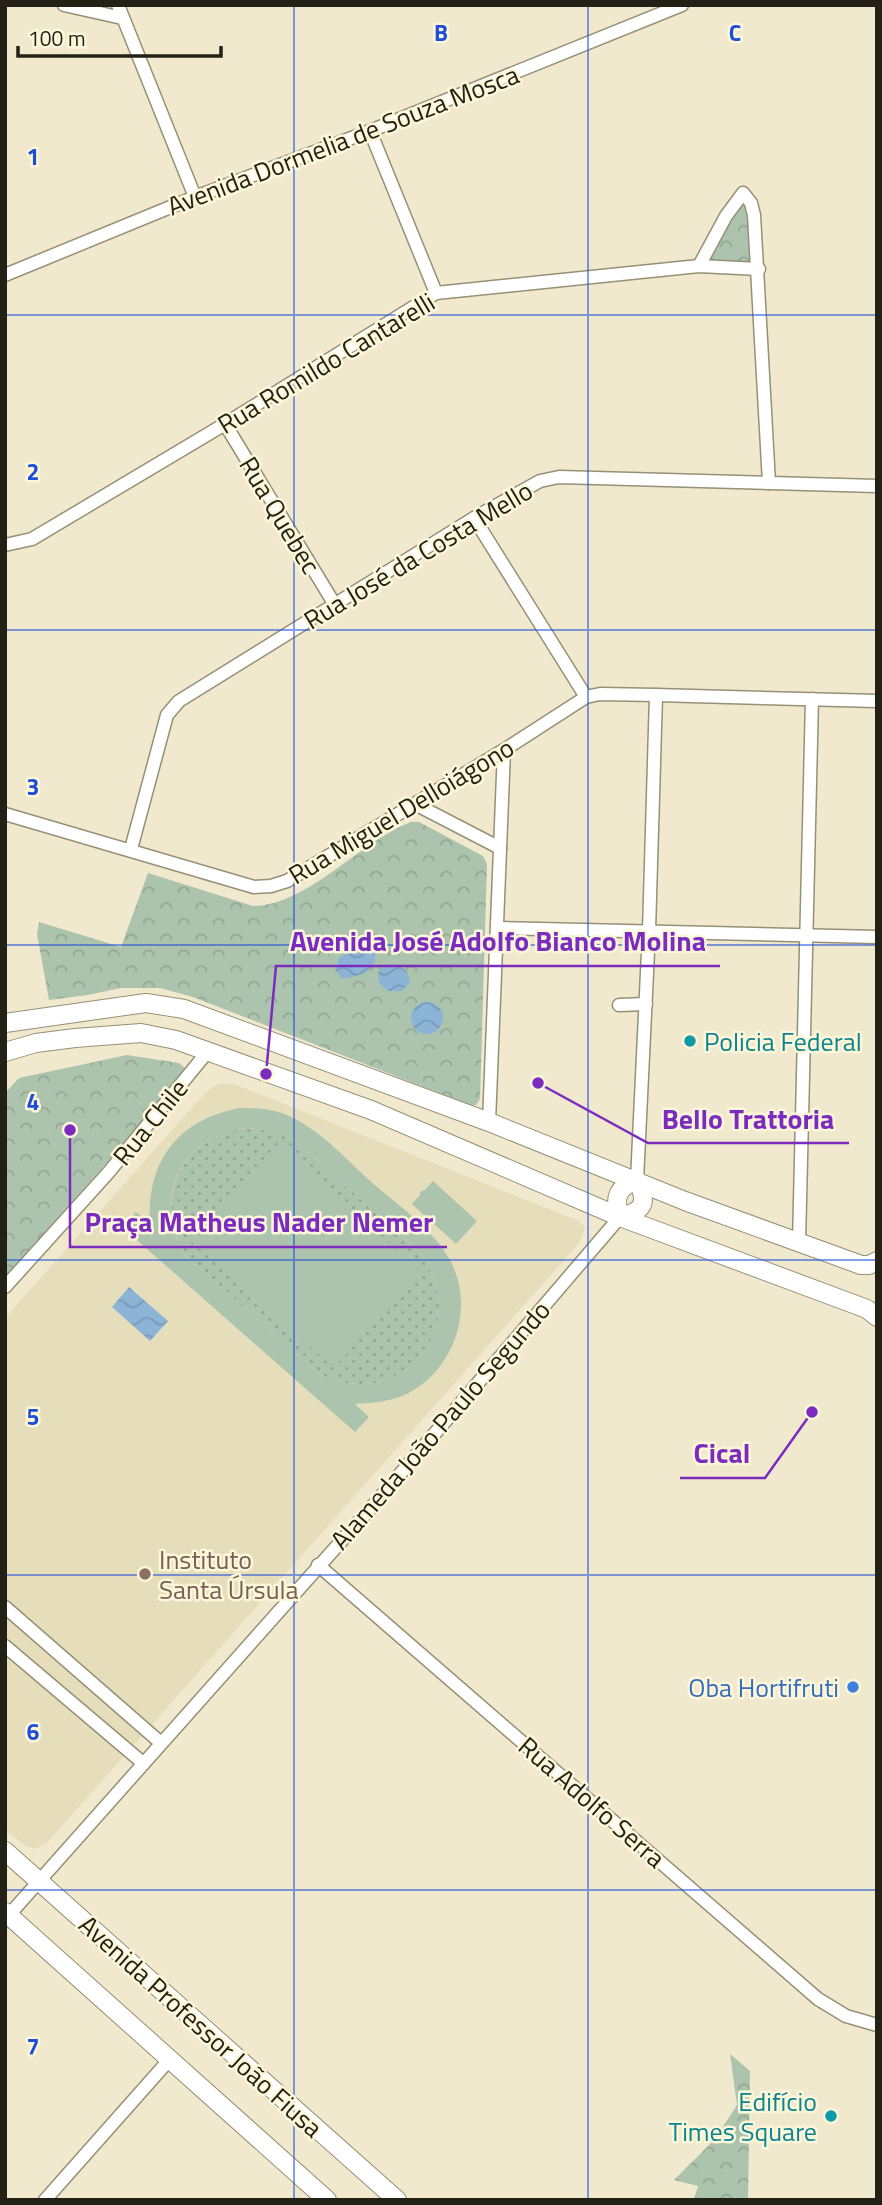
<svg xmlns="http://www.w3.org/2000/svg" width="882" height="2205" viewBox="0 0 882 2205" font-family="'Titillium Web',sans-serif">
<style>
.built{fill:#e6debb}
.grass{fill:url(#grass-dots)}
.park{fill:url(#park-crowns)}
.pitch{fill:#acc3ad;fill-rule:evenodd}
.water{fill:url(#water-waves)}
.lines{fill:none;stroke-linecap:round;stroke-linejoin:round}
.street-casing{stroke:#969076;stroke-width:15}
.secondary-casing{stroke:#969076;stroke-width:20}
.street{stroke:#fff;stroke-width:12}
.secondary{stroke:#fff;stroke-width:18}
.grid{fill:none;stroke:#1d4ed8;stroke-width:2;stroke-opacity:0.55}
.culture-dot{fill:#0f9aa8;stroke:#fdf7da;stroke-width:2.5}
.education-dot{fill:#8d6e63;stroke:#fdf7da;stroke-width:2.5}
.shop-dot{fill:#3f7fe0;stroke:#fdf7da;stroke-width:2.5}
.labels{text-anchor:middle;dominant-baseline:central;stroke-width:5;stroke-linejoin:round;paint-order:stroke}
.street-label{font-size:26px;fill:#232016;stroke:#fdf7da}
.culture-label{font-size:26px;fill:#0d838f;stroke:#fdf7da;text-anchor:start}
.education-label{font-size:26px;fill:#785e54;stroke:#fdf7da;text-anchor:start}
.shop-label{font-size:26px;fill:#366cbe;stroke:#fdf7da;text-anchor:end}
.grid-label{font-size:23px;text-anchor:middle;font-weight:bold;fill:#1d4ed8;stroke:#fdf7da;stroke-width:5;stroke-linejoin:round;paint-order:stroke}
.leader{fill:none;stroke:#7b2cbf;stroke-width:2.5}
.callout-dot{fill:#7b2cbf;stroke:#fdf7da;stroke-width:2.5}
.callout-label{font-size:28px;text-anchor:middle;font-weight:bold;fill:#7b2cbf;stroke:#fdf7da;stroke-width:5;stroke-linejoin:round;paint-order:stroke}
</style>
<defs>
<pattern id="grass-dots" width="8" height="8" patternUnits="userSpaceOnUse" patternTransform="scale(1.75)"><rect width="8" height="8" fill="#acc3ad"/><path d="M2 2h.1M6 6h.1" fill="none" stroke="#94a794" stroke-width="1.8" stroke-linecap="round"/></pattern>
<pattern id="park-crowns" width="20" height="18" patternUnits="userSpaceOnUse" patternTransform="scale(1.75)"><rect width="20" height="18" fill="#acc3ad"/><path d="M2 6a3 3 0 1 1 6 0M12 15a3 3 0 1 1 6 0" fill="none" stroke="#94a794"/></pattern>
<pattern id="water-waves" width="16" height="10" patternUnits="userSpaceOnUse" patternTransform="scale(1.75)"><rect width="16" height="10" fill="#8bb4d6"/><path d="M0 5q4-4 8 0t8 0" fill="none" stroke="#789ab7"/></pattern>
</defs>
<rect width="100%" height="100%" fill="#f0e9cd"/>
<!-- built -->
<path class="built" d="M218,1084H234L577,1220L585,1227L580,1242L46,1844L34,1849L23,1844L5,1830V1318L205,1093Z"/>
<!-- grass -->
<path class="grass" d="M247,1128L273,1131L297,1142L418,1251C476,1322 404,1413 321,1375L185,1255C152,1197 181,1137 247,1128Z"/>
<!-- park -->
<g class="park">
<path d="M743,198L758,265L702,264Z"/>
<path d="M411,822H419L483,856L487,864L480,1099L476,1105H470L193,997L160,988H121L88,995L49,1000L37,934L39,922L121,947L148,873L253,906C309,905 360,841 411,822Z"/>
<path d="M127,1055L179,1063L185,1068L183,1077L5,1277V1093L19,1078Z"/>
<path d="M730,2054L750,2071L748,2200H694L698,2186L674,2180L715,2139L737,2105Z"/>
</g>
<!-- pitch -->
<g class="pitch">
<path d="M239,1108C257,1108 275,1109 291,1117C321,1131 345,1158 369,1180C397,1205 434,1229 451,1262C476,1311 452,1375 402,1396C386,1402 371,1403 355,1404L369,1417L355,1432L122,1227L136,1212L150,1224C146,1161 178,1120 239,1108ZM247,1128L273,1131L297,1142L418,1251C476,1322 404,1413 321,1375L185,1255C151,1197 181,1137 247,1128Z"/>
<path d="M278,1144L421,1271L334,1368L191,1241Z"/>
<path d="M433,1181L477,1221L456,1244L412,1204L420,1195V1192L425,1190Z"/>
</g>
<!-- water -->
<g class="water">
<path d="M353,949H367L375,951C378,972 359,976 342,979L336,970L339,958Z"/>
<path d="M392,964C404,966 408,971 410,983L401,991H388L379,983L378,973L383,967Z"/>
<circle cx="427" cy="1018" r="16"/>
<path d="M129,1287L168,1321L150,1341L112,1307Z"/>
</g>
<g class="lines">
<!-- street casing -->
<g class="street-casing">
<g id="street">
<path d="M64,5L122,18"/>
<path d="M118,5L195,197"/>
<path d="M370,131L436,293"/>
<path d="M699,266L726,216L743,193L751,203L754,215L769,483"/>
<path d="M5,275L195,197L370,131L682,5"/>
<path d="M225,424L335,605"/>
<path d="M474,518L586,697"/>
<path d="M5,545L32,539L225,424L436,293L699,266L759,269"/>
<path d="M415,804L500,848"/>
<path d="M5,814L254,887L271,886L287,881L504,750L586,697L600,694L656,695L877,701"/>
<path d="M131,849L167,715L179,701L474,518L540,481L559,477L877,486"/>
<path d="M498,928L877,937"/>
<path d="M619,1005L646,1004"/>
<path d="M489,1122L504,750"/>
<path d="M637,1180L649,931L656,695"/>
<path d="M799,1243L812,699"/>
<path d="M5,1287L108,1173L209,1050"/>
<path d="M318,1565L818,1999L846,2016L877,2025"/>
<path d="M5,1607L161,1743"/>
<path d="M5,1646L143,1763"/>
<path d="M9,1915L377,1501L620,1217"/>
<path d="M45,2200L170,2059"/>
</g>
</g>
<!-- secondary casing -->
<g class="secondary-casing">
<g id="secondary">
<path d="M5,1023L146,1003L184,1009L489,1122L685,1201L861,1265H869L877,1261"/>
<path d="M5,1052L36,1043L75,1038L141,1033L176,1040L371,1110L620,1217L867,1309L877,1317"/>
<path d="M637,1180C648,1202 645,1211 620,1217C613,1197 618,1187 637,1180Z"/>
<path d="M5,1851L397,2200"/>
<path d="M5,1912L327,2200"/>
</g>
</g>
<!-- street -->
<use href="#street" class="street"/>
<!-- secondary -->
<use href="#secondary" class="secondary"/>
</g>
<!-- grid -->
<path class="grid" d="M294,5V2200M588,5V2200M5,315H877M5,630H877M5,945H877M5,1260H877M5,1575H877M5,1890H877"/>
<!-- markers -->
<g class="culture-dot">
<circle cx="690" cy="1041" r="7"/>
<circle cx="831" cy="2116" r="7"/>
</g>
<circle class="education-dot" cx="145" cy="1574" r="7"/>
<circle class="shop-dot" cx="853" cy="1687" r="7"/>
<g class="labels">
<!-- street labels -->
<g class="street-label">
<text transform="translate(343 140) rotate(-21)">Avenida Dormelia de Souza Mosca</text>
<text transform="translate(326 363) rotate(-31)">Rua Romildo Cantarelli</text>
<text transform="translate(280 515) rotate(59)">Rua Quebec</text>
<text transform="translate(418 555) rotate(-31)">Rua José da Costa Mello</text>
<text transform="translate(401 811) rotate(-31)">Rua Miguel Delloiágono</text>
<text transform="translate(150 1122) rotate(-51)">Rua Chile</text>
<text transform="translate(440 1425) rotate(-49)">Alameda João Paulo Segundo</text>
<text transform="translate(592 1802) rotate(41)">Rua Adolfo Serra</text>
<text transform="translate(201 2026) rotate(42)">Avenida Professor João Fiusa</text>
</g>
<!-- culture labels -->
<g class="culture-label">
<text x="704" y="1041">Policia Federal</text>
<text x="817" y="2101" text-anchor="end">Edifício<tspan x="817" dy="30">Times Square</tspan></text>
</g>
<!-- education labels -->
<g class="education-label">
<text x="159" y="1559">Instituto<tspan x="159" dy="30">Santa Úrsula</tspan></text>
</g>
<!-- shop labels -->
<g class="shop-label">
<text x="839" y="1687">Oba Hortifruti</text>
</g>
</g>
<g class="grid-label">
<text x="441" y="41">B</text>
<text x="735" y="41">C</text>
<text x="33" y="165">1</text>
<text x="33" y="480">2</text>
<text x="33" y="795">3</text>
<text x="33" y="1110">4</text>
<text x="33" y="1425">5</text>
<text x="33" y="1740">6</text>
<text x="33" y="2055">7</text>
</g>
<!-- callouts -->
<path class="leader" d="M266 1074L276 966H720M538 1083L648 1143H849M70 1130L70 1247H447M812 1412L765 1478H680"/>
<g class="callout-dot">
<circle cx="266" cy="1074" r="7"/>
<circle cx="538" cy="1083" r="7"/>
<circle cx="70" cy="1130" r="7"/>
<circle cx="812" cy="1412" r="7"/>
</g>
<g class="callout-label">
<text x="498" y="951">Avenida José Adolfo Bianco Molina</text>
<text x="748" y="1129">Bello Trattoria</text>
<text x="259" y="1232">Praça Matheus Nader Nemer</text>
<text x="722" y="1463">Cical</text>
</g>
<!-- border -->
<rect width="882" height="2205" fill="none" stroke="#232016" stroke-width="14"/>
<!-- scale -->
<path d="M18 46v10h203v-10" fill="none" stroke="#232016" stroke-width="3.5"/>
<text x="28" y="46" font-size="21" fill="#232016" stroke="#fdf7da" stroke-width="5" paint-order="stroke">100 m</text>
</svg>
